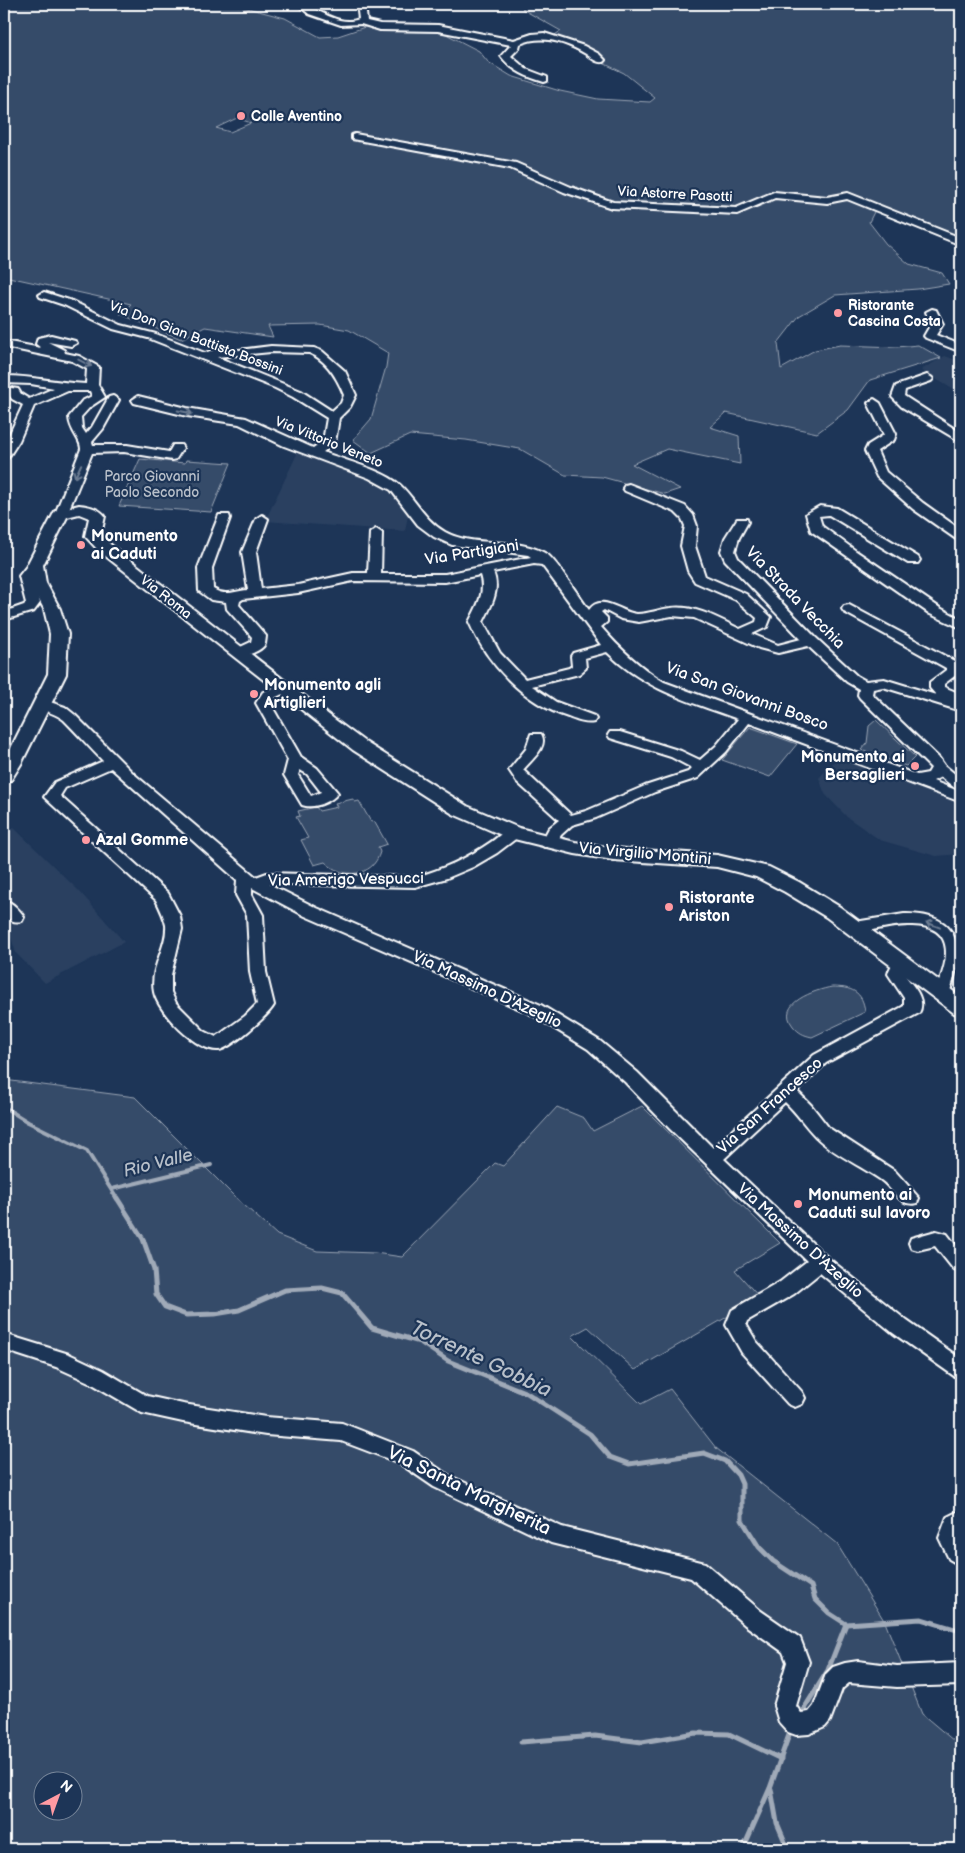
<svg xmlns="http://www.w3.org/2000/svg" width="965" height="1853" viewBox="0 0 965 1853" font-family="'Balsamiq Sans',sans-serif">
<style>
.built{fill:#2a4161}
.green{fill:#364b69;stroke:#9aa5b4;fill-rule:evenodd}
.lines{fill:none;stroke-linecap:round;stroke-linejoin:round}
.stream-far1{stroke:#a0aab8;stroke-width:4}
.stream{stroke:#a0aab8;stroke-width:5}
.minor-casing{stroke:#fff;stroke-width:4}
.major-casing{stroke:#fff;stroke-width:4}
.minor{fill:#1d3557;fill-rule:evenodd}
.major{fill:#1d3557;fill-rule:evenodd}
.oneway{stroke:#6c7c92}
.poi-dot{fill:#ff9aa2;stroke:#1d3557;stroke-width:2}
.labels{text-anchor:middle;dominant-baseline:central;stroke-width:4.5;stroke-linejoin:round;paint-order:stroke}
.far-poi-label{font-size:14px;font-weight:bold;fill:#fff;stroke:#1d3557;text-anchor:start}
.far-street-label{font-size:14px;fill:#fff;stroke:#1d3557}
.far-park-label{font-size:14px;fill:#b9c0ca;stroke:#1d3557}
.poi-label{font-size:16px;font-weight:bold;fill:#fff;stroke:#1d3557;text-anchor:start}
.street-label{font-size:16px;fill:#fff;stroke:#1d3557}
.water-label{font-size:18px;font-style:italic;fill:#b8c0ca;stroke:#1d3557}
.near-street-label{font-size:19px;fill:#fff;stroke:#1d3557}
.near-water-label{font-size:21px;font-style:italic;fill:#b8c0ca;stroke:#1d3557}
</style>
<rect width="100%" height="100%" fill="#1d3557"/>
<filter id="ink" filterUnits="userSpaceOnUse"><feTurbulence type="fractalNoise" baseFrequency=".02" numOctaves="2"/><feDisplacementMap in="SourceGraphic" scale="10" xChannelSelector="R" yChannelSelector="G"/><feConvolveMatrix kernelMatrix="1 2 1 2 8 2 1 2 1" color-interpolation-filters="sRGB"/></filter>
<g filter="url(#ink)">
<!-- built -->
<g class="built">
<path d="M945,356L961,362V394L921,370Z"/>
<path d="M299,450L344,466L391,488L409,510L405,531L265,521Z"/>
<path d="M839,756L961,802V854L936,856L880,840L847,817L825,794L819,778Z"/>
<path d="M14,828L79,891L124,942L45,983L16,953L7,925L20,917L4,900V836L8,834L6,832Z"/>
</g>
<!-- green -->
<g class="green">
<path d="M4,4H190L197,6L232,4L285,18L320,37L338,36L365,27L427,29L446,34L479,51L488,62L511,76L560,91L598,99L650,102L655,98L624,73L550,38L561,31L522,9L529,5L528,4H961V243L875,210L869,222L886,244L909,264L942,273L949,284L918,289L835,295L799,316L778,343L781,369L815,350L840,345L897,347L918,345L941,358L870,380L848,410L817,433L726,413L710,427L739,436L740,464L667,449L632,464L680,489L665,494L602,477L565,475L520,449L466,440L410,435L371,453L353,440L371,419L386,367L388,353L349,330L320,325L268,326L273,337L205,327L181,339L120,314L131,304L4,276ZM237,118L251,123L230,132L216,128Z"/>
<path d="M140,459L185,463L186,460L231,463L211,512L119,506Z"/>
<path d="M876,720L915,757L906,766L861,750L867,743L869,726Z"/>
<path d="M750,727L797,744L770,777L722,760Z"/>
<path d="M353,799L355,802L359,801L371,822L374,821L387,844L378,847L380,852C373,878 342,879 325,862L314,865L301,840L308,838L296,817L300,816L298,811L316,807L319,811L337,807L335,803Z"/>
<path d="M832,987C851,987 863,991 865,1012L812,1037C803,1035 799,1033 793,1026C775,1003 815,990 832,987Z"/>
<path d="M4,1080L135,1097L233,1195L277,1235L317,1251L375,1253L402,1257L495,1163L503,1166L557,1107L584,1118L593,1131L642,1106L780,1243L735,1270L760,1298L635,1370L588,1327L572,1336L641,1404L670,1389L716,1448L837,1544L885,1622L922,1714L961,1747V1849H4ZM42,1780H72V1810H42Z"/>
</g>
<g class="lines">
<!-- stream-far1 -->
<g class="stream-far1">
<path d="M4,1107L28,1122L87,1151L117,1199"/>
<path d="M112,1189L211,1165"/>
</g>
<!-- stream -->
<g class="stream">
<path d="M117,1198L143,1239L154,1270L156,1294L165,1307L186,1315L215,1314L239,1310L285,1290L322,1288L342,1293L372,1328L420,1342L448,1361L527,1393L590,1434L610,1457L629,1464L704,1453L725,1461L738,1475L742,1484V1520L759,1547L773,1561L811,1586L815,1599L829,1613L846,1624L921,1619L961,1631"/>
<path d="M802,1712L828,1670L846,1624"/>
<path d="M521,1742L595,1736L642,1742L696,1733L729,1734L781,1759"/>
<path d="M771,1789L777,1823L788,1849"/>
<path d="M743,1849L770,1788L790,1732"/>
</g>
<!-- minor casing -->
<g class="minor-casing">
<g id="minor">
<path d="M297,4C316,4 335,28 359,19L357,4H365L367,21L380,24L438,25L514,40L532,34L544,33L584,46L599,54L605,60L603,62C596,63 592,58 586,54C566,42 542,34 520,44L519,48L511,56L526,69L547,77V81L544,82C527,77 512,71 501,56L511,45L438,31L380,30L361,24L341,25L309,14Z"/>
<path d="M355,134L516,163L571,187L613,202L736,208L774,192L827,197L848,193L961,238V245L847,199L827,203L775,198L737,214L612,208L564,192L510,168L352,139V135Z"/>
<path d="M44,292L72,301L121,325L156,334L205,353L210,351H231L271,346L314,348L322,351L345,371L356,395L350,407L339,418L335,443L323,452C344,460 385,471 400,485C416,500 425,521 445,532C476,549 518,535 548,555C557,562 580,598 589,610C602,592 621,613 637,614C648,614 660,609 671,608C696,605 719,619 740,629L756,622L757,618L736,600L695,582L688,571L681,546L685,526L682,519L675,512L625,491L623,488L625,485L629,484L685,506L693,515L697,526L695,546L705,576L746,594L771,617L767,627L752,634L778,645L801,639L725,560L721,551L725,538L737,519H747L748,522L739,538L735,551L738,558L816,638L857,676L866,681L884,679L936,695L930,688V682L946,670V668L844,612L842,609L844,606L849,605L958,663L960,672L944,684V687L961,694V700L957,701L961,702V711L883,687L873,689L872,694L939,758L944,765L961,779V791L956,789L941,777L933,781L961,792V802L749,723L726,752L698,778L655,792L596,818L572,825L561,835L554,847H544L541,843L549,828L559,820L517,782L509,770L526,749L531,734H541C549,747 531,760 523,770L571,815L586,811L645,786L688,772L692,768L671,757L610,738L608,735L610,732H620L681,751L700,760L716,746L738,719C689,701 645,690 607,652L585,658L586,668L579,674L532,686L556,702L594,716L596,719L594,722C585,724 576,720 568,717C524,703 487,664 469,622C477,607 486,592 480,575L445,582L353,581L298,593L243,599L240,601L239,605L266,636C266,637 265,644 265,644C261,652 241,658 234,656L232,653L234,650L251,642L252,637L227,609L226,602L211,600L199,591L198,568L219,515H229L230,518L212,568L213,589C226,597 234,591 248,590L242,552L256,519L262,515L268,519L256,552L261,589L298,585L353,573H368L370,533L376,529L382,533L381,574H445L531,557L528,555L452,545L434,537L418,525L391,490L369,478L284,446L239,424L187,416L134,403L132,400L138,396L187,408L246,418L313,448L323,441L327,418L293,397L275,388L148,338L113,329L64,305L40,297L39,295ZM271,352L309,353C327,360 337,378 344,395L341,403L332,411L301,391L217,357ZM534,564L542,565L601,645L573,653L571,656L572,666L569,668L525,679L500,653L483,622C491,606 501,590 493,572ZM604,610L621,619L639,622L672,616L694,618L759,648L778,653L808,646L847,682L859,689L858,695L860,698L931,768L928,773L917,775L664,682C638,666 620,649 601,627L607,622V618L601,612Z"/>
<path d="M932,309L936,310L943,324L936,335L961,345V352L926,338L924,336L931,324L926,312Z"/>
<path d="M51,335L75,341L77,343L71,346L48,342L64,350L65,353L79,356L99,367L98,385L105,397L90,407L81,417L82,428L86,434L92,427L109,397L113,396L119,400L103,429L92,442L93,445H127L169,452L173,445H181L183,448L176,459L172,460L124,452L92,453L67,514L61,518L55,514L81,449C81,439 70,432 69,417L82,401L92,396L90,391H68L34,406L19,441L8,458L4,459V446L23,405L12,399L9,395L4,393V387L18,389L21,394L29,399L54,388L31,384L4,383V376C32,376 58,383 86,384L87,369L72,361L4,347V341L41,348L36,344L38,338Z"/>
<path d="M927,375L931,377L933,379L931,381L905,390L904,396L961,433V442L902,407L892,397L896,386Z"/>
<path d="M874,399L880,403L896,434L894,440L877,451L886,472L923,503L961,530V540L956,539L913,509L877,477L865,451L868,445L884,435L868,403Z"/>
<path d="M820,506L837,508L918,557L920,560L918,563H908L829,515L819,516L822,526L856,551L940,608L961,619V628L930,614L811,531L806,514Z"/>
<path d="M35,561L42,565L33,576L40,603L34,611L4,620V612L24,605L26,603L19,576L30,562Z"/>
<path d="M283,684L288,685L290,688C285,695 275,695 270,703L301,757L317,768L338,793C330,803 313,809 302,805L284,775L288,760L256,703L263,692ZM300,770L307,774L321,792L311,796L298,775Z"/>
<path d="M44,700L65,707L75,715L134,774L256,877L267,873L415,877C442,870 468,858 491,842C500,836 507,826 518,829L521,833L518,837L497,853L473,867L447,878L415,887L269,884L317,908L541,1005L600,1041L637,1072L713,1148L814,1055L904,1006V998L888,974C891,963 897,957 909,960L911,964L904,974C912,985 927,999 919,1013L826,1063L797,1091L811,1105L829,1128L895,1171L919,1198L917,1203C900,1208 893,1188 881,1180C863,1167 830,1152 816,1137C805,1126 797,1113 785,1102L724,1159L827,1257L907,1321L961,1359V1378L954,1376L893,1333L820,1273L794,1294L747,1321L746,1324L756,1341L802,1392L805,1398L802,1404L795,1407L788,1404L742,1353L726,1325L732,1310L780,1282L807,1261L670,1129L625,1082L588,1049L529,1013L305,916L252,888V895L263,915L266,972L274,1005C269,1015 230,1049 219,1050C197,1052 158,1012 154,992C149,968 168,946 166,925C164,916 160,908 156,900L44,797L55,782L103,761C90,748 77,733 64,720C56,713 43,712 37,704L39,701ZM111,768L237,880L236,895L247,915L250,972L257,1004L245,1016L216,1037L204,1031L176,1003L171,992V975L182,929L180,916L168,893L60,796L65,788Z"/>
<path d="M4,900C12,902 20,910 24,917L22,921C13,923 10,920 4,914Z"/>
<path d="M904,914C963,913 965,951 948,997L942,999L936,997L934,993C948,965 959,926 912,925C893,924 874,930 855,934L849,932L847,928L849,924L855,922Z"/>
<path d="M936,1231L947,1234L961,1252V1273L954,1270L935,1246L918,1250L911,1248L909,1243L911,1238Z"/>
<path d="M4,1334L69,1354L103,1370L147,1396L183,1404L266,1417L342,1423L413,1451L448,1475L562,1527L705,1563L761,1611L800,1638L809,1662L796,1706L801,1713L809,1712L814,1706L826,1674L833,1667L845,1663L858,1661L897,1666L961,1663V1685L897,1687L849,1683L842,1689L830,1721L825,1727L809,1734L796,1735L788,1732L779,1722L774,1706L787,1662L783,1652L745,1625L691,1578L551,1543L434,1487L399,1463L341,1441L266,1435L183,1422L142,1413L89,1382L56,1367L4,1350Z"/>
<path d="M961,1510V1566L949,1559L939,1538L947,1517Z"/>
</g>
</g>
<!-- major casing -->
<g class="major-casing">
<path id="major" d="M79,505C89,506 99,508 105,516L101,535L111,545L334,719L365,742L467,806L519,828L575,842L613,848L717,855L769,867L799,882L840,907L961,997V1015L954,1013L826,917L785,892L756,877L717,867L613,860L575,854L506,837L453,814L353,750L99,551L85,536L89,518L79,514L67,517L43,565L46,583L60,609L68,634L66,674L21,764L11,780L4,782V762L48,674L50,634L44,609L30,583L27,565L55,511Z"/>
</g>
<!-- minor -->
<use href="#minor" class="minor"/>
<!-- major -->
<use href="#major" class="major"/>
</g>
<!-- one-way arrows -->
<defs><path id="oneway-shaft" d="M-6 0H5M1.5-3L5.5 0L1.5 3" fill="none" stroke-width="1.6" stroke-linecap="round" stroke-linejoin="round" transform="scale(1.25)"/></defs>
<g class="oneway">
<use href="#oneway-shaft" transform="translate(85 363) rotate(27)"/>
<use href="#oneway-shaft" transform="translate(185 412) rotate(12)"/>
<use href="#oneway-shaft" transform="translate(78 471) rotate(115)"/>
<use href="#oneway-shaft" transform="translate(933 925) rotate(-159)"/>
</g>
</g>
<!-- markers -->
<g class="poi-dot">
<circle cx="241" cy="116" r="5"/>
<circle cx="838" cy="313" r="5"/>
<circle cx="81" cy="545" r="5"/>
<circle cx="254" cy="694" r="5"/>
<circle cx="915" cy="766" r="5"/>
<circle cx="86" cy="840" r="5"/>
<circle cx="669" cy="907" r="5"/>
<circle cx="798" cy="1204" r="5"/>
</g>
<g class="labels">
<!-- far-poi labels -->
<g class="far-poi-label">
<text x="251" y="116">Colle Aventino</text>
<text x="848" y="305">Ristorante<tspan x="848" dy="16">Cascina Costa</tspan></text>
</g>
<!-- far-street labels -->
<g class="far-street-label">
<text transform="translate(675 194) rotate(3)">Via Astorre Pasotti</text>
<text transform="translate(196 338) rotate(21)">Via Don Gian Battista Bossini</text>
<text transform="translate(329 442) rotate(22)">Via Vittorio Veneto</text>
<text transform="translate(166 597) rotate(38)">Via Roma</text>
</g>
<!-- far-park labels -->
<g class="far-park-label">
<text x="152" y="476">Parco Giovanni<tspan x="152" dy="16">Paolo Secondo</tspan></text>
</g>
<!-- poi labels -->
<g class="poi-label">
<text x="91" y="536">Monumento<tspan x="91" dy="18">ai Caduti</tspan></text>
<text x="264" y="685">Monumento agli<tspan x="264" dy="18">Artiglieri</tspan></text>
<text x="905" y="757" text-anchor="end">Monumento ai<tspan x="905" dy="18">Bersaglieri</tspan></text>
<text x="96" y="840">Azal Gomme</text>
<text x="679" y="898">Ristorante<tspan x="679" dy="18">Ariston</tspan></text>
<text x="808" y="1195">Monumento ai<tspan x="808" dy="18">Caduti sul lavoro</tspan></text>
</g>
<!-- street labels -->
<g class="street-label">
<text transform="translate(472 553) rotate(-9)">Via Partigiani</text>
<text transform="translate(795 598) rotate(46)">Via Strada Vecchia</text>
<text transform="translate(747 697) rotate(20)">Via San Giovanni Bosco</text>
<text transform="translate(645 854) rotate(5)">Via Virgilio Montini</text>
<text transform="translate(346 880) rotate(-1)">Via Amerigo Vespucci</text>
<text transform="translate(487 990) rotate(25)">Via Massimo D'Azeglio</text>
<text transform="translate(770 1106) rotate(-42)">Via San Francesco</text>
<text transform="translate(800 1241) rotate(42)">Via Massimo D'Azeglio</text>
</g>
<!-- water labels -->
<g class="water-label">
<text transform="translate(158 1163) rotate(-14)">Rio Valle</text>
</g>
<!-- near-street labels -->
<g class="near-street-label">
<text transform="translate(469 1491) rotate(26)">Via Santa Margherita</text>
</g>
<!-- near-water labels -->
<g class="near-water-label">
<text transform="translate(481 1359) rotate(25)">Torrente Gobbia</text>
</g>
</g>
<!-- margin -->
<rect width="965" height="1853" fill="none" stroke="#1d3557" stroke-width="20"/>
<rect x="10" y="10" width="945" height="1833" fill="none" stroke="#fff" stroke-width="2" filter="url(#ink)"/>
<!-- north arrow -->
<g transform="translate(58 1796) rotate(41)"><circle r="24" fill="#1d3557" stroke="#77869a"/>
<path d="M0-4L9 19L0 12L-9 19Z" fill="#ff9aa2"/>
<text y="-8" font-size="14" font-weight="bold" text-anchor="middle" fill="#ffffff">N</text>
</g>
</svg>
